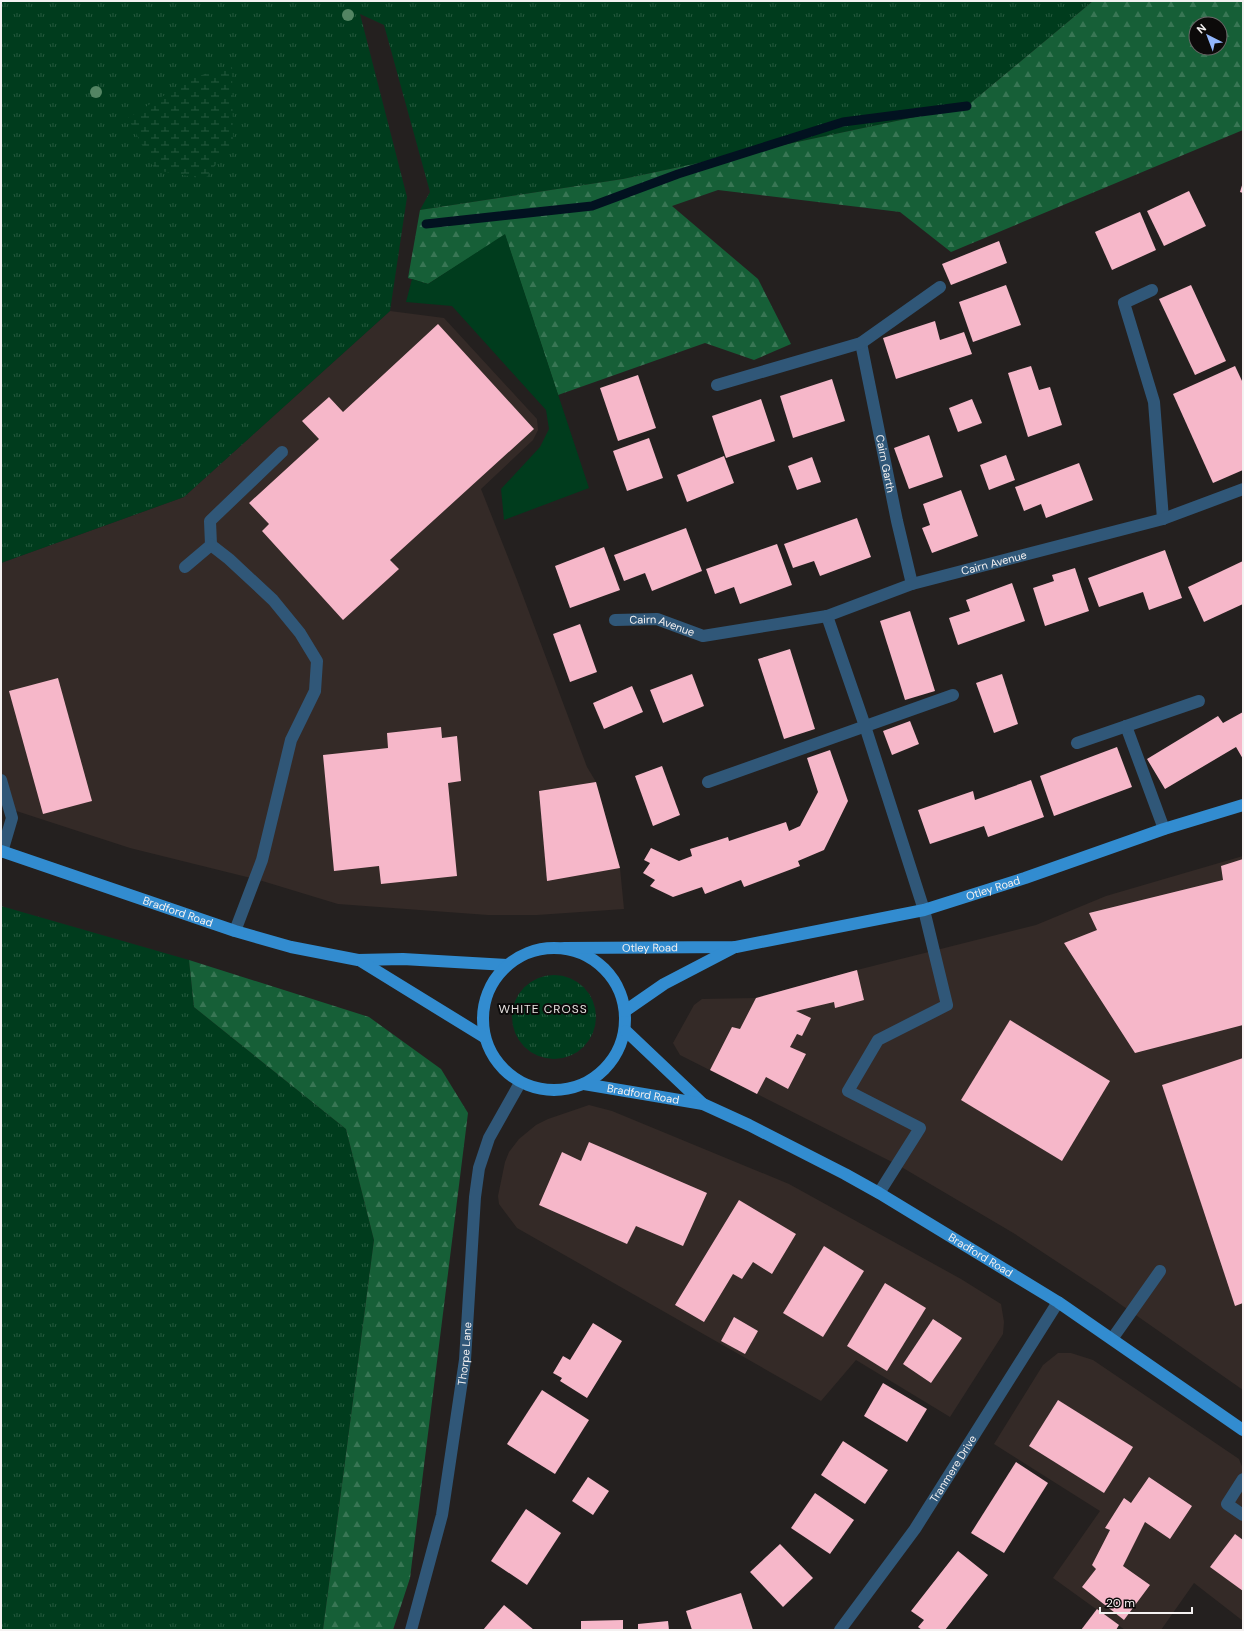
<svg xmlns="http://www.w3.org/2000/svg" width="1244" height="1631" viewBox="0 0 1244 1631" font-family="'DM Sans',sans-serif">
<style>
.built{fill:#342a27}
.grass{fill:url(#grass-tufts)}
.forest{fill:url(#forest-firs);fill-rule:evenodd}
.wetland{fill:url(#wetland-marsh)}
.park{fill:#003c1d}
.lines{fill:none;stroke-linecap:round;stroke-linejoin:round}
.stream{stroke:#021220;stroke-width:9}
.building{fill:#f6b7c9}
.lane{stroke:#305778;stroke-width:12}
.street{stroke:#305778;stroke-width:12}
.primary{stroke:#328cd0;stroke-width:12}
.tree{fill:#538563}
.labels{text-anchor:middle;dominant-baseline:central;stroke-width:4;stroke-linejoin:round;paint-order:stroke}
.street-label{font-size:11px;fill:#f4f1f1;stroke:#0c0a0a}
.neighbourhood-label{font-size:12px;letter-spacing:1px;fill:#e7e2e0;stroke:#0c0a0a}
</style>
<defs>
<pattern id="grass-tufts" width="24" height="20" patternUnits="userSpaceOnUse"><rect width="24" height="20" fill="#003c1d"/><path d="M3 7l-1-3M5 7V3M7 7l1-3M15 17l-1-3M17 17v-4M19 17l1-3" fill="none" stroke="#26593e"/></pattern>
<pattern id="forest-firs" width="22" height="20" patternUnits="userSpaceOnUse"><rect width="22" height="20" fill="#165f37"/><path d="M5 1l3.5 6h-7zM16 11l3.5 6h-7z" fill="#387654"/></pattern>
<pattern id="wetland-marsh" width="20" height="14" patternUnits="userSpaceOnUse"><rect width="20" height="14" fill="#003c1d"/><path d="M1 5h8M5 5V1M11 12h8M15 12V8" fill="none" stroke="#26593e"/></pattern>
</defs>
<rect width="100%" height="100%" fill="#24201f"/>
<!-- built -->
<g class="built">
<path d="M390,311L444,318L537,419L538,430L533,440L481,489L517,580L587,767L596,782L620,868L624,909L537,915H488L338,904L259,880L130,848L1,806V563L184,497Z"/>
<path d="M1243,856V1390L1100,1290L1015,1234L898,1165L680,1055L673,1043L694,1005L702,999L756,998L857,970L1036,925L1106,896Z"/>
<path d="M589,1105L612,1111L789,1184L961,1279L1001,1304L1004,1322L1003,1334L950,1417L856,1360L821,1401L517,1228L499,1204L498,1196L505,1162L509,1152L519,1139L536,1125L548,1119Z"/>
<path d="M1058,1353H1071L1093,1360L1239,1459L1243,1469V1621L1194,1583L1161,1630H1125L1053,1578L1100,1511L994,1444L1043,1365Z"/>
</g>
<!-- grass -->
<g class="grass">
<path d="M1,1H1093L967,106L623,179L420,210L430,192L384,25L360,14L407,197L390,311L184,497L1,563Z"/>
<path d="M1,906L189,960L194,1007L346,1129L374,1240L323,1630H1Z"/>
<circle cx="554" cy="1017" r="42"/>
</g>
<!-- forest -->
<g class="forest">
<path d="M1093,1H1243V130L951,252L900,212L718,190L672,206L758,279L791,344L754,360L705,343L558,395L505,235L428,284L408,278L420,210L623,179L967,106ZM1196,24H1220V48H1196Z"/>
<path d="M189,960L369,1017L441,1069L468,1113L410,1578L393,1630H323L374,1240L346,1129L194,1007Z"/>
</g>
<!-- wetland -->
<path class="wetland" d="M232,65L233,142L205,179L155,170L128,118L190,79Z"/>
<!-- park -->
<path class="park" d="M505,234L589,488L504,520L501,489L540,447L549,429L546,410L452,306L406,302L412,279L428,284Z"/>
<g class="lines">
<!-- stream -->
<path class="stream" d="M426,224L592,206L678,174L843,122L967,106"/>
</g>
<!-- building -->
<g class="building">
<path d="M1243,182V193L1240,192Z"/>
<path d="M1189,191L1206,226L1164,246L1147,211Z"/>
<path d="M1140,212L1156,250L1112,270L1095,232Z"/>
<path d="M999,241L1007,263L951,285L942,264Z"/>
<path d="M1006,285L1021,325L973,342L959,302Z"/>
<path d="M1191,285L1226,361L1195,375L1159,299Z"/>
<path d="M935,321L940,340L964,332L972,354L896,379L883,338Z"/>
<path d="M438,324L534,429L390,560L399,569L343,620L262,531L269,524L249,503L319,439L302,421L329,397L343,412Z"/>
<path d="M1031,366L1039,390L1050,387L1062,425L1028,437L1008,373Z"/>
<path d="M1235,366L1243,383V470L1213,483L1173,394Z"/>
<path d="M638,375L656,428L618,441L600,388Z"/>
<path d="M832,379L845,421L793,438L780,396Z"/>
<path d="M761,399L775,441L726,458L712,416Z"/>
<path d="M972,399L982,423L958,432L949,408Z"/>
<path d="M929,435L943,477L909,489L894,448Z"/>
<path d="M649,438L663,478L627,491L613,451Z"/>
<path d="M1006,455L1015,480L989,490L980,465Z"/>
<path d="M724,456L734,483L687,502L677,475Z"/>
<path d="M812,457L821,482L797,490L788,466Z"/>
<path d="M1079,463L1093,500L1046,518L1041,504L1024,511L1015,487Z"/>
<path d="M961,490L978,536L932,553L922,528L930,525L923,504Z"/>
<path d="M857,518L871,557L820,576L814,561L793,568L784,544Z"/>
<path d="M686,528L702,571L652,591L645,573L624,581L614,555Z"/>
<path d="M777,544L792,585L740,604L734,587L715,594L706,569Z"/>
<path d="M604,547L620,590L570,608L555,566Z"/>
<path d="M1165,550L1182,598L1149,610L1143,592L1099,607L1088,578Z"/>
<path d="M1243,561V604L1204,622L1188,587Z"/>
<path d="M1075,568L1089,611L1045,626L1033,588L1054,581L1052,575Z"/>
<path d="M1012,583L1025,621L958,645L949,618L970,611L966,600Z"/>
<path d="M910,611L935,691L905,700L880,621Z"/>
<path d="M580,624L597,672L570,682L553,634Z"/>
<path d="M790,649L815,729L784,739L758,659Z"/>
<path d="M692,674L704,706L663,723L650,690Z"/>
<path d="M1002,674L1018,724L994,733L976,683Z"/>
<path d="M58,678L92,801L43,814L9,691Z"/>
<path d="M632,686L643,712L604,729L593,703Z"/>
<path d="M1243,712V759L1236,747L1165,789L1147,759L1218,716L1223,723Z"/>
<path d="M910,721L919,744L892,755L883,731Z"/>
<path d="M441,727L442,738L457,736L461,781L448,783L457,876L381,884L379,866L334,871L323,755L388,748L387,733Z"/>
<path d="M1117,747L1132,787L1054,816L1040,776Z"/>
<path d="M830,750L848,801L824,850L798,861L800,866L744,887L741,880L705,894L702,887L673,897L650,886L655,880L643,873L650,863L644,860L651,848L679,861L692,856L690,849L728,837L729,841L786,822L789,831L800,826L818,792L807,758Z"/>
<path d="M662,766L680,815L653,826L635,776Z"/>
<path d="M1031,780L1044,817L988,837L984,826L930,844L918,810L973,791L975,800Z"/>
<path d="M596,782L620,868L547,881L539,791Z"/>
<path d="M1243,859V1025L1135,1053L1064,943L1097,930L1089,913L1223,880L1221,866Z"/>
<path d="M857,970L864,1000L835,1008L834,1002L796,1011L811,1018L802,1036L797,1034L790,1047L806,1054L788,1089L766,1077L757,1094L710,1070L732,1027L740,1029L756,998Z"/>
<path d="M1010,1020L1110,1081L1062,1161L961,1100Z"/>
<path d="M1243,1058V1303L1235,1306L1162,1085Z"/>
<path d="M589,1142L707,1193L683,1246L636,1226L627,1244L539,1205L562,1152L581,1161Z"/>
<path d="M739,1200L796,1234L772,1274L753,1262L742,1279L733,1274L704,1322L675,1305Z"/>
<path d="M824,1246L864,1271L823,1337L783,1313Z"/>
<path d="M885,1283L926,1308L887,1371L847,1346Z"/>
<path d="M734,1317L758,1331L745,1354L721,1341Z"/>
<path d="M933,1319L962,1338L931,1383L903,1364Z"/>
<path d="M593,1323L622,1341L587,1398L560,1381L562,1378L553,1373L563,1356L570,1360Z"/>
<path d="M883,1383L927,1409L907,1442L864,1416Z"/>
<path d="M542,1390L589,1420L555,1474L507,1444Z"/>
<path d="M1058,1400L1133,1447L1104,1493L1029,1446Z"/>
<path d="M843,1441L888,1470L865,1504L821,1475Z"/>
<path d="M1016,1462L1048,1483L1004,1553L971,1533Z"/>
<path d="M588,1477L609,1491L593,1515L572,1501Z"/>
<path d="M1149,1477L1192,1506L1170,1539L1145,1522L1123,1566L1150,1585L1124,1620L1082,1587L1096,1569L1092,1565L1110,1530L1105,1528L1124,1498L1131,1503Z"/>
<path d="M815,1493L854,1520L830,1554L791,1528Z"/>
<path d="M526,1509L561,1533L527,1585L491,1561Z"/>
<path d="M1235,1534L1243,1540V1591L1210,1567Z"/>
<path d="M780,1544L813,1578L783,1607L750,1572Z"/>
<path d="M958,1551L988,1575L945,1630H922L918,1627L924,1620L911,1611Z"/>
<path d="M741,1593L753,1630H692L686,1611Z"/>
<path d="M504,1605L534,1630H483Z"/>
<path d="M1097,1609L1119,1625L1116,1630H1081Z"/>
<path d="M623,1620V1630H581V1621Z"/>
<path d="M668,1621L669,1630H638V1624Z"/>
</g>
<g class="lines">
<!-- lane -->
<g class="lane">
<path d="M211,545L210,521L282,452"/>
<path d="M185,567L211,545L229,559L273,600L300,633L317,661L315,691L291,740L262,860L235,931"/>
<path d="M1126,726L1164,829"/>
<path d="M1077,743L1199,701"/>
<path d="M1,780L12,818L2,852"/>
<path d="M708,782L953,695"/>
<path d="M879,1193L920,1128L848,1091L878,1040L947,1005L924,910"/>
<path d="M1112,1339L1160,1271"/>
</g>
<!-- street -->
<g class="street">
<path d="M1152,290L1124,303L1154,402L1163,519"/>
<path id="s1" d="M861,343L897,521L912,584"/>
<path d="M717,385L861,343L940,287"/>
<path d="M827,616L865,726L924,910"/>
<path id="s2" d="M615,620L657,619L703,636L827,616L912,584L1163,519L1243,489"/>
<path d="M1243,1479L1227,1504L1243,1515"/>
<path id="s3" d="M411,1630L442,1515L465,1360L475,1197L479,1168L489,1138L520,1083"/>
<path id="s4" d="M840,1630L915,1529L1058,1302"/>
</g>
<!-- primary -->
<g class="primary">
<path id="s5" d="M1,851L235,931L291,947L358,960L403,959L507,965"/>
<circle cx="554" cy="1019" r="71"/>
<path id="s6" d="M564,948L736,947L924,910L1025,878L1164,829L1243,805"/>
<path d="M359,960L484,1037"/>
<path d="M625,1011L664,984L735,947"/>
<path d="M626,1031L703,1104"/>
<path id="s7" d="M584,1084L703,1104L749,1125L845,1174L879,1193L1058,1302L1243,1430"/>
</g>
</g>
<!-- trees -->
<g class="tree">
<circle cx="348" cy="15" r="6"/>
<circle cx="96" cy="92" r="6"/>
</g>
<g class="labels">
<!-- street labels -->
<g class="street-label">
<text stroke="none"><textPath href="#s1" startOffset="123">Cairn Garth</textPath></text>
<text stroke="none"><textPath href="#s2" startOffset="392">Cairn Avenue</textPath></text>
<text stroke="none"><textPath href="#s2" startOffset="48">Cairn Avenue</textPath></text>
<text stroke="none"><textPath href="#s6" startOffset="436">Otley Road</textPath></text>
<text stroke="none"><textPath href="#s5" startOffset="187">Bradford Road</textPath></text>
<text stroke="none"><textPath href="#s6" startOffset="86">Otley Road</textPath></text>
<text stroke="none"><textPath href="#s7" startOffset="60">Bradford Road</textPath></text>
<text stroke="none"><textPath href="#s7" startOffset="437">Bradford Road</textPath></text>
<text stroke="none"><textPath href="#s3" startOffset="282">Thorpe Lane</textPath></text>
<text stroke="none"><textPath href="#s4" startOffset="197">Tranmere Drive</textPath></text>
</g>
<!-- neighbourhood labels -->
<g class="neighbourhood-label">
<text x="543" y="1009">WHITE CROSS</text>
</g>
</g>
<!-- border -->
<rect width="1244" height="1631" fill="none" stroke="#f4f1f1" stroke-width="4"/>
<!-- north arrow -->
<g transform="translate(1208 36) rotate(318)"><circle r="19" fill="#0c0a0a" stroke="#696666"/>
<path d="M0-3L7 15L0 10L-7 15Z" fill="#92b7fd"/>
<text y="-6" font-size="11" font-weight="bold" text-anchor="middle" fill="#f4f1f1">N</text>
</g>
<!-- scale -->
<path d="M1100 1607v6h92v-6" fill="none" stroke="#f4f1f1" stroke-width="2"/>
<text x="1106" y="1607" font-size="12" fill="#f4f1f1" stroke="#0c0a0a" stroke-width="3" paint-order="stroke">20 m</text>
</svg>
